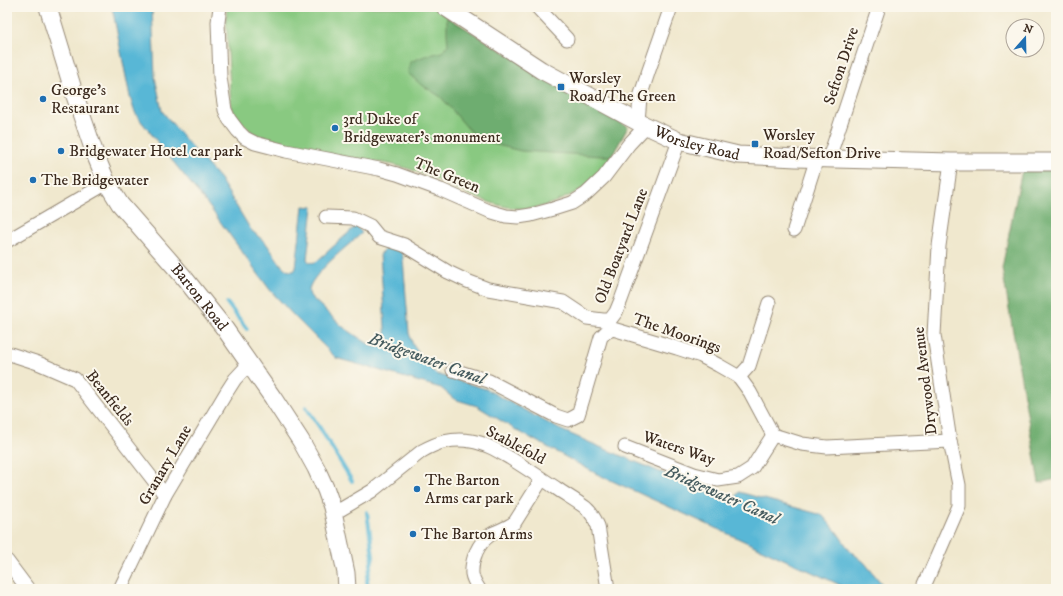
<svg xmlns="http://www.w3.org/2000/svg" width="1063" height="596" viewBox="0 0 1063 596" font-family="'IM FELL DW Pica',serif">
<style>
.green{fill:#89c981;stroke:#627a50}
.forest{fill:#6ead6f;stroke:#546c46}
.water{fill:#58b7d6;stroke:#4a707a}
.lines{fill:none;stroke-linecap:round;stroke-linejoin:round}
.stream{stroke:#58b7d6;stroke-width:4}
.minor-casing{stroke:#968976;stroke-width:15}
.major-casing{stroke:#968976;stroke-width:19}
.minor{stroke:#fff;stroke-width:13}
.major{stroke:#fff;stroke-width:17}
.poi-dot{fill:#1f6fb2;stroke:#fbf7ec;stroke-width:1.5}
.labels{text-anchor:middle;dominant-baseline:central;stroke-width:4;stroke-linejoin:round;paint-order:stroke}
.street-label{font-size:16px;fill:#3b2a1e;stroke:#fbf7ec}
.poi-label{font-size:16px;fill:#3b2a1e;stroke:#fbf7ec;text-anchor:start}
.water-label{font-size:17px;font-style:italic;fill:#455b5e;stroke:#fbf7ec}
</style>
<rect width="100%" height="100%" fill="#fbf7ec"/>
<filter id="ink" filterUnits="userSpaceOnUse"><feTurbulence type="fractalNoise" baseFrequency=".025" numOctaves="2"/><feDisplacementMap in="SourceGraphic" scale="8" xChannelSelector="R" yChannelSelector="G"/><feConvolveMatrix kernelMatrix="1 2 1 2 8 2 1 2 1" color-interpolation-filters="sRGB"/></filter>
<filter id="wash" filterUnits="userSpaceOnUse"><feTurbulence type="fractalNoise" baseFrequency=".012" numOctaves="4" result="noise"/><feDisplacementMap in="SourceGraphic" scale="16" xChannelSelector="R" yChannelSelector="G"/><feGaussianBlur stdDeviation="0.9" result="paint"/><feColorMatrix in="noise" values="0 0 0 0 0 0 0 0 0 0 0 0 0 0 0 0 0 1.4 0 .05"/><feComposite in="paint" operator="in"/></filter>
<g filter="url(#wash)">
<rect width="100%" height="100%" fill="#f0e8ce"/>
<!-- green -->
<path class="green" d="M227,7H435L449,18L628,127C617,148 604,170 586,186C576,194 552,204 540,207C497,218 443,177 402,167C389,163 374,162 361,160C339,156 317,151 295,147C287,145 270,143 263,140C251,134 239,119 231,108L226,17Z"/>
<!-- forest -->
<g class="forest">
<path d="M447,17L600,111L628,127L617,147L611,156H602L521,151L493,144L470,131L441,97L419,83L408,73L410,62L425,56L442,52L448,45L447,34Z"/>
<path d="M1056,165V479L1039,483L1002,268L1022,170Z"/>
</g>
<!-- water -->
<path class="water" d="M112,7H152L155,77L162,111L189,144L220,179L251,230L266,243L282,266L287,270L290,271H294L296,268L303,206L313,207L307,259C309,263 311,263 316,262L356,226L362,233C351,243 308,277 309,291C309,294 310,295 311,297L343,327L373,347L384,346L386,342L380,254C388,246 392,247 402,247L409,333L413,345L427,365L436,374L486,389L559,429L600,447L732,502L739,492L822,515L837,532L850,551L864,562L886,589H846L836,583L597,474L516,430L477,406L454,399L441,388L336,358L293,315L270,290L208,205L171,159L137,116L134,110L130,97Z"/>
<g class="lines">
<!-- stream -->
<g class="stream">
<path d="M227,303L247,329"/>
<path d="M306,407L320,428L352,481"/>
<path d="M367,512L373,556L367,580L368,589"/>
</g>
</g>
</g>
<g filter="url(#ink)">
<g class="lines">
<!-- minor casing -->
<g class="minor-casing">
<g id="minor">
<path d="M220,7L218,22L220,77L225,110L229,119L238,131L245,138L255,143L286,151L379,169L397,174L441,190L489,211L506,216L518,217L531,215L553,209L572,203L586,194L604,177L629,144L646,126"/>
<path d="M537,7L567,39"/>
<path d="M638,122L640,97L649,70L671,7"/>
<path d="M829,158L879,7"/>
<path d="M326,217L353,218L370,226L379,237L404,245L448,272L467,281L488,289L563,302L587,318L603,320H610L616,312L621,300L679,141"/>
<path d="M794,230L817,158"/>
<path d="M7,241L107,183"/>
<path d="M7,353L38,363L75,379L165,495"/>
<path d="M453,370L489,381L556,416L568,420L578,415L582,402L601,337L606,332L613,329L677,348L701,356L718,365L739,377L750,392L773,435L802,444L827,447L950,441"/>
<path d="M739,377L749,366L769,303"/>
<path d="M625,447L694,474L718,480L738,477L752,468L773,435"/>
<path d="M333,514L372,491L422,451C438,442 452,438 471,441C485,443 498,451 510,458C526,468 541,478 556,488C566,495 577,501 586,508C592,513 595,519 598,526L608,589"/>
<path d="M7,561L28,589"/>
<path d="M120,589L165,495L226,393L235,379L249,364"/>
<path d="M479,589C476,584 473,580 472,574C471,560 478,543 490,535C498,530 507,529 515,522L542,479"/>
<path d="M925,589V584L959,506V485L950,441L934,335L939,246L951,162"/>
</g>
</g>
<!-- major casing -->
<g class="major-casing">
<g id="major">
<path id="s1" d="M48,7L75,96L95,154L107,183L120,204L182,275L225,329L273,398L301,441L316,468L326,490L332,507L346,573L347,589"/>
<path id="s2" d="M445,7L541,70L638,122L679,141L738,155L796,158L951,162H1056"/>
</g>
</g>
<!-- minor -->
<use href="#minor" class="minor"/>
<!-- major -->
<use href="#major" class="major"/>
</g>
</g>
<!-- markers -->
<g class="poi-dot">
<rect x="557" y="83" width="8" height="8" rx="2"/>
<circle cx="43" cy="99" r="4"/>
<circle cx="335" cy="128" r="4"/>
<rect x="751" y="140" width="8" height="8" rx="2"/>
<circle cx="61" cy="151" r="4"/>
<circle cx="33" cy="180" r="4"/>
<circle cx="417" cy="489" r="4"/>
<circle cx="413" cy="534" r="4"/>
</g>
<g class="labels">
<!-- street labels -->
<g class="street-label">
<text transform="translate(841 66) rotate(-72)">Sefton Drive</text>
<text stroke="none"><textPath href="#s2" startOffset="288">Worsley Road</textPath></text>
<text transform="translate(447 175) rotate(22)">The Green</text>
<text transform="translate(621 246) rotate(-69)">Old Boatyard Lane</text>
<text stroke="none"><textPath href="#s1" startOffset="333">Barton Road</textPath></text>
<text transform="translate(677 333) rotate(19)">The Moorings</text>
<text transform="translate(925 381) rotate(-97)">Drywood Avenue</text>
<text transform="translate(110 398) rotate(51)">Beanfields</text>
<text transform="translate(516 445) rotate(28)">Stablefold</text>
<text transform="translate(679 448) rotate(19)">Waters Way</text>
<text transform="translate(165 465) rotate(-60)">Granary Lane</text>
</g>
<!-- poi labels -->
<g class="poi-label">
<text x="569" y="78">Worsley<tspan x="569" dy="18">Road/The Green</tspan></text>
<text x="51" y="90">George’s<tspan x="51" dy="18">Restaurant</tspan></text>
<text x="343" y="119">3rd Duke of<tspan x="343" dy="18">Bridgewater's monument</tspan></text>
<text x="763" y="135">Worsley<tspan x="763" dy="18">Road/Sefton Drive</tspan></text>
<text x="69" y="151">Bridgewater Hotel car park</text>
<text x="41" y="180">The Bridgewater</text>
<text x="425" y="480">The Barton<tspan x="425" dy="18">Arms car park</tspan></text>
<text x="421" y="534">The Barton Arms</text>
</g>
<!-- water labels -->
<g class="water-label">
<text transform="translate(427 359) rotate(20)">Bridgewater Canal</text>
<text transform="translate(722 495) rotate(24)">Bridgewater Canal</text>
</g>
</g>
<!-- margin -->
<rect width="1063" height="596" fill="none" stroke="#fbf7ec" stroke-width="24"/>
<!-- north arrow -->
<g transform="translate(1025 38) rotate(20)"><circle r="19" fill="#fbf7ec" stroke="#aea59a"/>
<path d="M0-3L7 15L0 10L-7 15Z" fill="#1f6fb2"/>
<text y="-6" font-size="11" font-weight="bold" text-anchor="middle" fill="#3b2a1e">N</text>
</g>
</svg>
